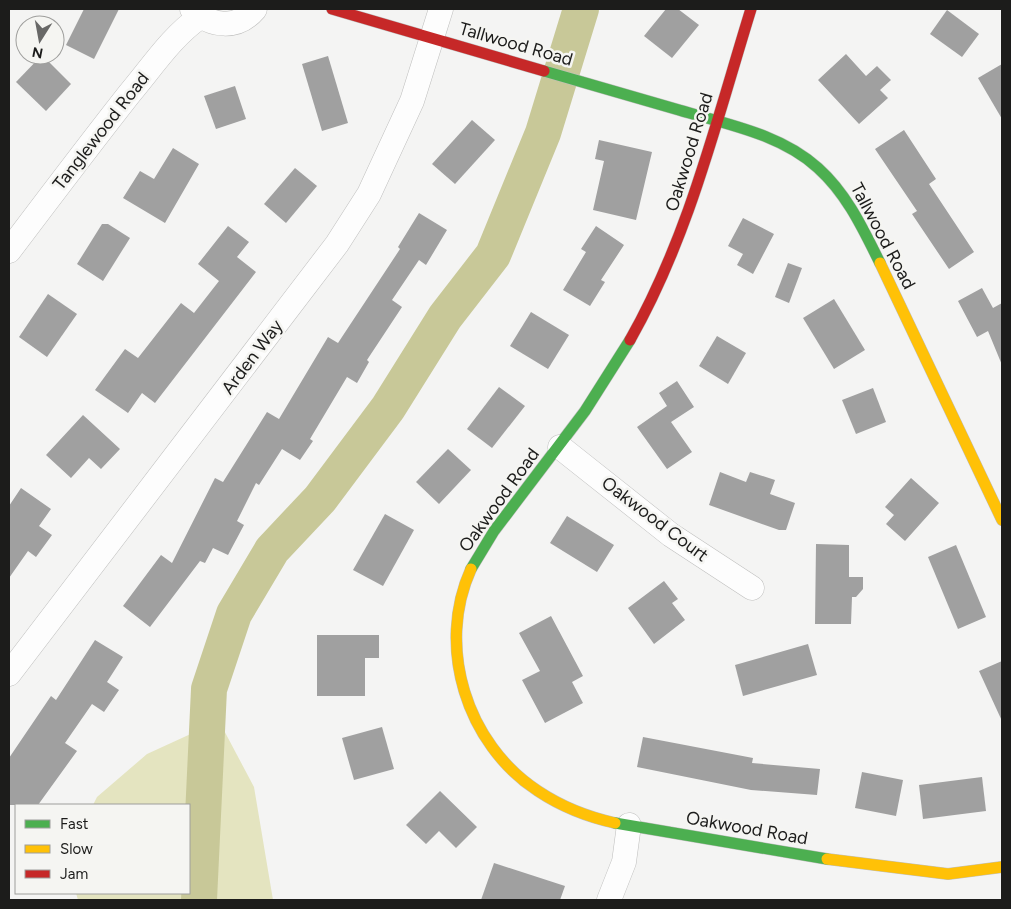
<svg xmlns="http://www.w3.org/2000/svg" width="1011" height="909" viewBox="0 0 1011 909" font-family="Figtree,sans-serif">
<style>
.green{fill:#e4e4c0}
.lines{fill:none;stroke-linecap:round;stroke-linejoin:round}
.river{stroke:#c8c898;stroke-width:36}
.building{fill:#a0a0a0}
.street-casing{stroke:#bfbfbe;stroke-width:25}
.fast-casing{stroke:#bfbfbe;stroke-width:12}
.slow-casing{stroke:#bfbfbe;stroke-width:12}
.jam-casing{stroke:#bfbfbe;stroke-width:12}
.street{stroke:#fdfdfd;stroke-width:24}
.fast{stroke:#4caf50;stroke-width:11}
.slow{stroke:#ffc107;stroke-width:11}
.jam{stroke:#c62828;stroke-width:11}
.labels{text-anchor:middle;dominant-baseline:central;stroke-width:5;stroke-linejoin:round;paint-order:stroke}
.street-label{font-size:18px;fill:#1c1c1b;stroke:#f5f5f2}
</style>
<rect width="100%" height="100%" fill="#f4f4f3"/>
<!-- green -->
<path class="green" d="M219,721L254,787L273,900H78L76,893H189V805H93L97,797L147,754Z"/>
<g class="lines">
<!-- river -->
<path class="river" d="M199,900L209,689L234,614L272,550L320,499L388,408L445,317L493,255L543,133L581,9"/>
</g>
<!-- building -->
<g class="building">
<path d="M84,9H119L94,59L66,45Z"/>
<path d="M666,9H678L699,25L672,58L644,36Z"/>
<path d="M947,10L979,34L962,57L930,34Z"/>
<path d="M846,54L866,76L877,66L891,80L880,90L888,98L859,124L818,80Z"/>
<path d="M42,55L71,84L46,111L16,82Z"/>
<path d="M328,56L348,123L322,131L302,64Z"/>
<path d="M1002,64V119L978,78Z"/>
<path d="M235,86L246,119L216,129L204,96Z"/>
<path d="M472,120L495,140L455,184L432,164Z"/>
<path d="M904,130L936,179L929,184L974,252L949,269L912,214L917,211L875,149Z"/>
<path d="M599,140L652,152L636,220L593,210L604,161L595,159Z"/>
<path d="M173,148L199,164L165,223L123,198L140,171L154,179Z"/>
<path d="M295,168L317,186L286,223L264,204Z"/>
<path d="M419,213L447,230L426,265L419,260L392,300L402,307L367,360L369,362L357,383L347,377L310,439L313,441L300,460L282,449L259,485L256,483L237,521L244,525L228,555L213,548L205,563L200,561L150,627L123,606L161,555L172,563L215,478L223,482L267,412L279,419L328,337L338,343L400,249L398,247Z"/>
<path d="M743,218L774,234L753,274L737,265L743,254L728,246Z"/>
<path d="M102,224H108L130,238L103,281L77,264Z"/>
<path d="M228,226L249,242L237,257L256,272L155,403L142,393L128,413L95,390L125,349L138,358L181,303L194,313L219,281L198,264Z"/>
<path d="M596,226L624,245L601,280L605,282L590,306L563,290L586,252L581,249Z"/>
<path d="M788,263L802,268L789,303L775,297Z"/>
<path d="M982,288L993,308L1002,303V365L988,331L977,337L958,301Z"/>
<path d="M48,294L77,314L47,357L19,337Z"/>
<path d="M834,299L865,350L834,369L803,318Z"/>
<path d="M531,312L569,335L548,369L510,346Z"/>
<path d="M717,336L746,353L728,384L699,366Z"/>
<path d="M677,381L694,407L671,422L692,452L667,469L637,427L667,406L659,393Z"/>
<path d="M499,387L525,406L492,448L467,429Z"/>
<path d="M873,388L886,422L856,434L842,400Z"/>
<path d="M83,415L120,449L101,469L89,458L71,478L46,455Z"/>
<path d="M448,449L471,470L439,504L416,482Z"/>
<path d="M720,472L746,482L750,472L775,480L770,494L795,503L786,530H779L709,505Z"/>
<path d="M911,478L939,503L905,541L886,524L894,515L885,507Z"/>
<path d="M21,488L51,509L39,526L52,535L36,557L28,551L9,578V506Z"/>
<path d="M385,514L414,530L383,586L353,570Z"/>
<path d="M567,516L614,545L597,572L550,543Z"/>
<path d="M816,544L849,545V577H863V589L856,597H852L851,624H815Z"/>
<path d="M956,545L986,617L958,629L928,557Z"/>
<path d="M664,581L678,599L672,603L685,620L654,644L628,608Z"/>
<path d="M551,616L583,676L572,682L583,703L545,723L522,680L540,671L519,633Z"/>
<path d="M317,635H379V658H365V696H317Z"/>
<path d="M95,640L123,657L107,682L119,690L104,712L92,704L65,743L77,751L38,805H9V758L51,696L56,700Z"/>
<path d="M808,644L817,675L743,696L735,665Z"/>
<path d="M1002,661V721L979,671Z"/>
<path d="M382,727L394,769L354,780L342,738Z"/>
<path d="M643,737L753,758L752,763L820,769L817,795L751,790L637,767Z"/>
<path d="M862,772L903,780L896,816L855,808Z"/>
<path d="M982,777L986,811L923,819L919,785Z"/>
<path d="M440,791L477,827L456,848L439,831L426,844L406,825Z"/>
<path d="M494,863L565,886L560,900H481Z"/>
</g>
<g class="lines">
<!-- street casing -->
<g class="street-casing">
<g id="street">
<path d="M192,9C211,27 237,30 255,9"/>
<path d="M9,251C49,198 89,145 130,93C152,67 172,36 200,17"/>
<path d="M560,447L671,535L752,588"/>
<path d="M9,674L337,244L369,194L412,101L441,9"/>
<path d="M609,900L624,862L629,825"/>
</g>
</g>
<!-- fast casing -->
<g class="fast-casing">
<g id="fast">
<path d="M544,71C589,84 634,97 679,110C726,124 781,134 818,168C847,194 863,229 880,263"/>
<path d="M471,569L494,531L585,411L630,340"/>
<path d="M615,823L827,859"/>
</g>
</g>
<!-- slow casing -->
<g class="slow-casing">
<g id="slow">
<path d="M880,263L1002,520"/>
<path d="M471,569C436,646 466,744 538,791C562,807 588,817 615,823"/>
<path d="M827,859L948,874L1002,867"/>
</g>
</g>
<!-- jam casing -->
<g class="jam-casing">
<g id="jam">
<path d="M332,9L544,71"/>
<path d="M630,340C689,236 716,122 751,9"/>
</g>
</g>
<!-- street -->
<use href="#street" class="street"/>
<!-- fast -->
<use href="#fast" class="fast"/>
<!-- slow -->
<use href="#slow" class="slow"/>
<!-- jam -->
<use href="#jam" class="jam"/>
</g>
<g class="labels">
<!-- street labels -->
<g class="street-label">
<text transform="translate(516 44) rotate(16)">Tallwood Road</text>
<text transform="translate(101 131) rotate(-52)">Tanglewood Road</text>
<text transform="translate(689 152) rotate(-73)">Oakwood Road</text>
<text transform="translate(883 236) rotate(62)">Tallwood Road</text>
<text transform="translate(252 357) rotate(-53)">Arden Way</text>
<text transform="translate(499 500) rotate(-54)">Oakwood Road</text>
<text transform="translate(655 519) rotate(37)">Oakwood Court</text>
<text transform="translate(747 828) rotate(10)">Oakwood Road</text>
</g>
</g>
<!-- border -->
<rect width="1011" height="909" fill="none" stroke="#1c1c1b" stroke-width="20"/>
<!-- legend -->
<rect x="15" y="804" width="175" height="90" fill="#f5f5f2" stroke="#9e9e9c"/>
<rect x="25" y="820" width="25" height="8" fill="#4caf50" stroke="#9e9e9c"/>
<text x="60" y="829" font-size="15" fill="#1c1c1b">Fast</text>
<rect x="25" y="845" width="25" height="8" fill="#ffc107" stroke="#9e9e9c"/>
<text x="60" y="854" font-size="15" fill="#1c1c1b">Slow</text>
<rect x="25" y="870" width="25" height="8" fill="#c62828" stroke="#9e9e9c"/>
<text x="60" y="879" font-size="15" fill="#1c1c1b">Jam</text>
<!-- north arrow -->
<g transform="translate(40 40) rotate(191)"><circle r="24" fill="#f5f5f2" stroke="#9e9e9c"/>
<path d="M0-4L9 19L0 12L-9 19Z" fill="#686867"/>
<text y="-8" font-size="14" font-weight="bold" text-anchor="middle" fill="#1c1c1b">N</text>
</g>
</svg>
